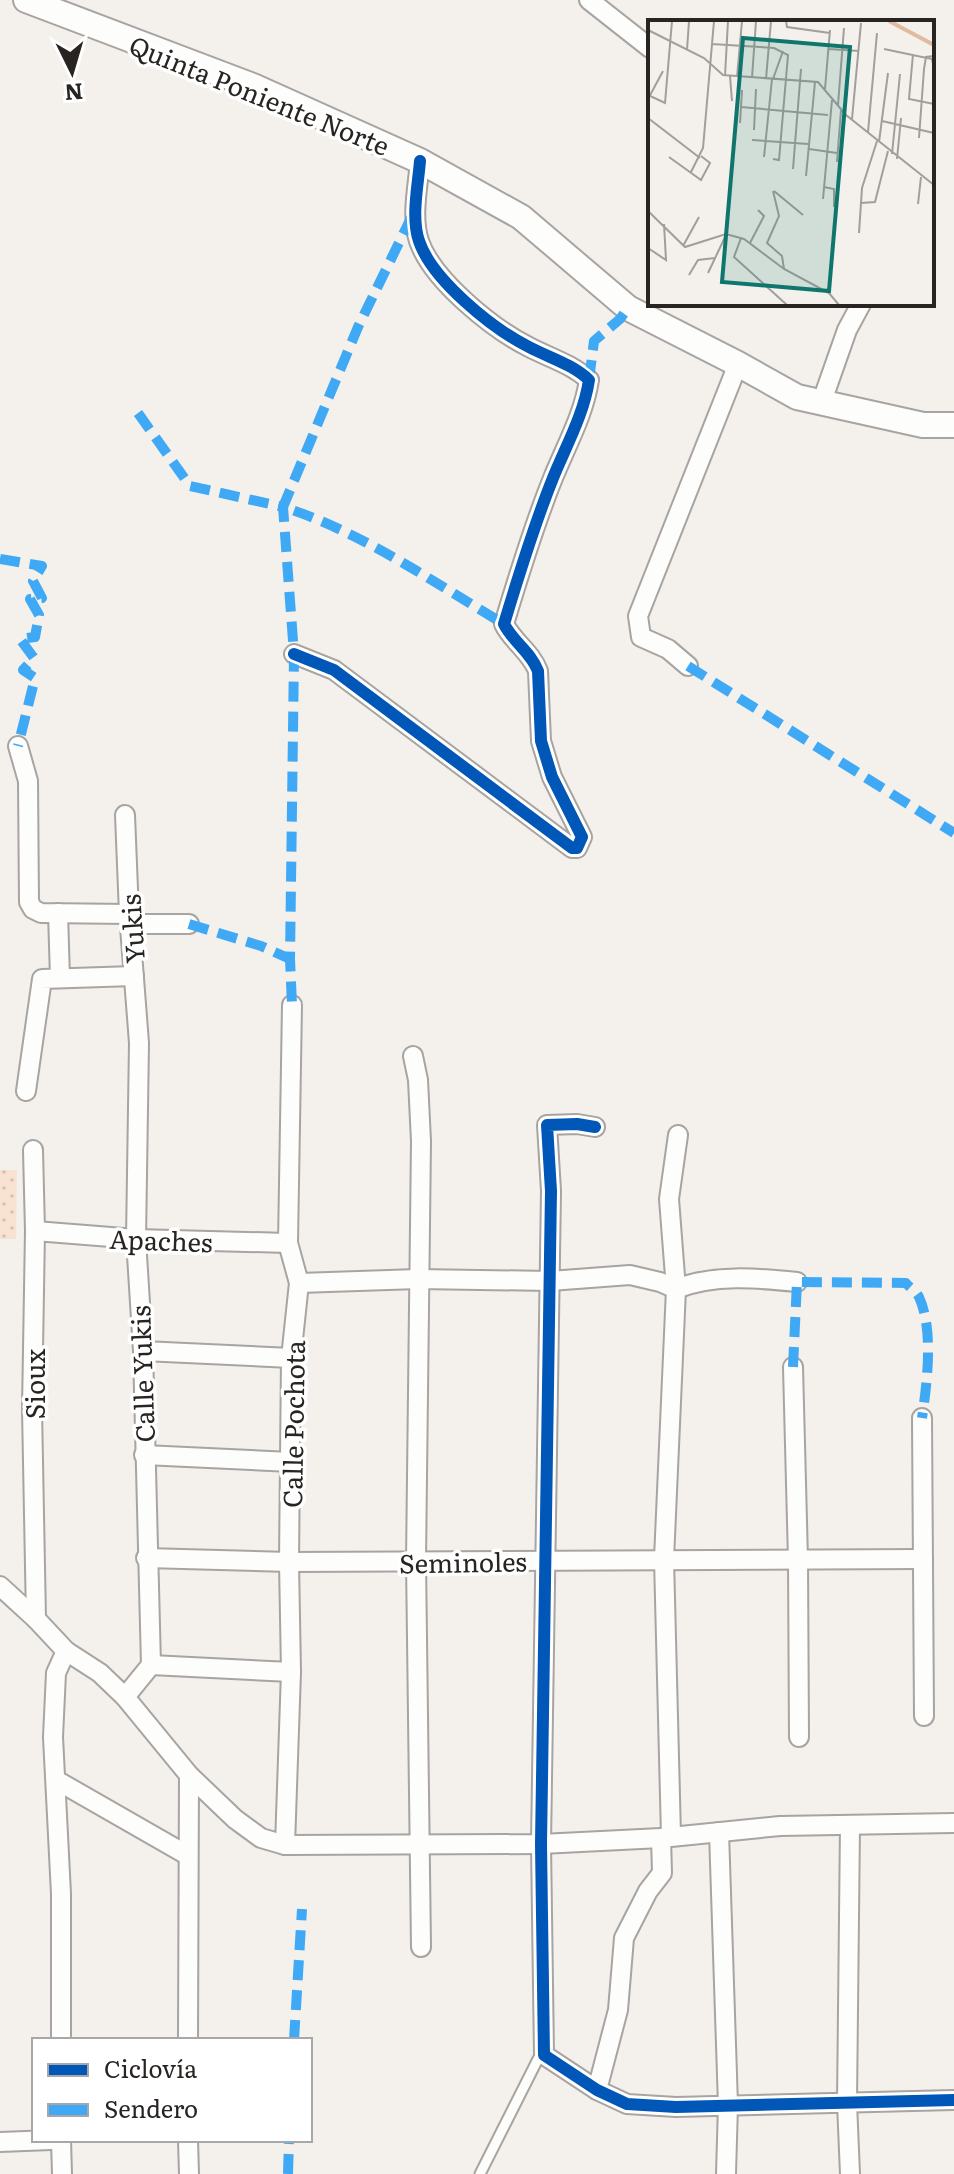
<svg xmlns="http://www.w3.org/2000/svg" width="954" height="2174" viewBox="0 0 954 2174" font-family="Literata,serif">
<style>
.park{fill:url(#park-dots)}
.lines{fill:none;stroke-linecap:round;stroke-linejoin:round}
.service-casing{stroke:#a7a4a1;stroke-width:13}
.minor-casing{stroke:#a7a4a1;stroke-width:22}
.tertiary-casing{stroke:#a7a4a1;stroke-width:28}
.service{stroke:#fdfdfc;stroke-width:9}
.minor{stroke:#fdfdfc;stroke-width:18}
.tertiary{stroke:#fdfdfc;stroke-width:24}
.quiet{stroke:#3fa9f5;stroke-width:10;stroke-dasharray:20 10;stroke-linecap:butt}
.cycleway-casing{stroke:#fff;stroke-width:17}
.cycleway{stroke:#0057b8;stroke-width:12}
.labels{text-anchor:middle;dominant-baseline:central;stroke-width:7;stroke-linejoin:round;paint-order:stroke}
.street-label{font-size:26px;fill:#272422;stroke:#fff}
.inset-river{fill:none;stroke:#e0bba0;stroke-width:4}
.inset-road{fill:none;stroke:#a29e9b;stroke-width:2}
.view{fill:#0f766e;fill-opacity:0.15;stroke:#0f766e;stroke-width:4}
.inset-edge{fill:none;stroke:#272422;stroke-width:4}
</style>
<defs>
<pattern id="park-dots" width="8" height="8" patternUnits="userSpaceOnUse" patternTransform="scale(2)"><rect width="8" height="8" fill="#f8e3d3"/><path d="M2 2h.1M6 6h.1" fill="none" stroke="#d5c3b5" stroke-width="1.8" stroke-linecap="round"/></pattern>
</defs>
<rect width="100%" height="100%" fill="#f4f0ec"/>
<!-- park -->
<path class="park" d="M0,1170H17L16,1239H0Z"/>
<g class="lines">
<!-- service casing -->
<g class="service-casing">
<path id="service" d="M480,2174L538,2059L544,2055"/>
</g>
<!-- minor casing -->
<g class="minor-casing">
<g id="minor">
<path d="M589,0L650,48"/>
<path d="M821,404L847,330L861,304"/>
<path d="M294,654L334,670L572,848H577L582,837L552,777L541,741L538,671C531,652 513,642 504,624C519,574 534,525 553,478C566,446 584,414 589,380C572,364 550,358 529,347C493,329 432,280 419,241C411,217 418,186 420,161"/>
<path d="M688,666L668,649L641,637L638,616L738,364"/>
<path d="M18,746L28,781L29,902L33,909L41,913L129,914"/>
<path d="M58,913L60,978"/>
<path d="M130,924H189"/>
<path d="M413,1056L418,1080L421,1141L416,1561L421,1947"/>
<path d="M26,1091L42,979L134,976"/>
<path d="M595,1127L577,1124L547,1125L551,1191L541,1844L544,2055L597,2090L627,2104L676,2107L954,2100"/>
<path d="M33,1150L35,1231L32,1409L36,1619"/>
<path d="M35,1231L136,1239L288,1243"/>
<path d="M299,1283L418,1279L550,1281L630,1275L660,1282L676,1289C714,1274 757,1278 797,1282"/>
<path d="M143,1351L291,1358"/>
<path d="M793,1367L798,1560L799,1737"/>
<path d="M922,1418L924,1716"/>
<path d="M144,1455L291,1462"/>
<path d="M146,1558L289,1562L923,1559"/>
<path d="M0,1586L36,1619L66,1651L100,1673L125,1697L189,1775L235,1819L261,1838L285,1845L541,1844L661,1838L780,1826L954,1823"/>
<path d="M151,1665L291,1672"/>
<path d="M125,1697L151,1665L143,1351L136,1239L139,1043L129,914L125,815"/>
<path d="M56,1780L187,1855"/>
<path d="M719,1832L728,2105L726,2174"/>
<path d="M671,1836L664,1559L676,1289L669,1199L678,1135"/>
<path d="M285,1845L291,1672L289,1562L291,1358L299,1283L288,1243L292,1005"/>
<path d="M61,2040V1894L53,1737L56,1673L66,1651"/>
<path d="M188,2040L189,1775"/>
<path d="M597,2090L618,2010L624,1938L648,1891L662,1873L661,1838"/>
<path d="M61,2140L62,2174"/>
<path d="M188,2140L189,2174"/>
<path d="M0,2142L51,2140"/>
<path d="M850,2174L847,2103L850,1825"/>
</g>
</g>
<!-- tertiary casing -->
<g class="tertiary-casing">
<path id="tertiary" d="M26,0L253,86L420,161L521,217L628,308L738,364L797,397L923,425H954"/>
</g>
<!-- service -->
<use href="#service" class="service"/>
<!-- minor -->
<use href="#minor" class="minor"/>
<!-- tertiary -->
<use href="#tertiary" class="tertiary"/>
<!-- quiet -->
<g class="quiet">
<path d="M412,216L358,327L283,507C362,532 433,582 504,624"/>
<path d="M589,380L594,341L620,319L628,308"/>
<path d="M138,413L190,486L283,507L294,654L290,959L292,1005"/>
<path d="M0,559L42,566L33,581L42,598L30,599L39,615L35,637L20,639L34,658L23,670L35,678L18,746"/>
<path d="M688,666L954,833"/>
<path d="M189,924L261,946L290,959"/>
<path d="M793,1367L797,1282L906,1283C910,1288 916,1291 919,1297C934,1330 927,1383 922,1418"/>
<path d="M294,2040L302,1909"/>
<path d="M288,2174L289,2140"/>
</g>
<!-- cycleway casing -->
<g class="cycleway-casing">
<g id="cycleway">
<path d="M294,654L334,670L572,848H577L582,837L552,777L541,741L538,671C531,652 513,642 504,624C519,574 534,525 553,478C566,446 584,414 589,380C572,364 550,358 529,347C493,329 432,280 419,241C411,217 418,186 420,161"/>
<path d="M595,1127L577,1124L547,1125L551,1191L541,1844L544,2055L597,2090L627,2104L676,2107L954,2100"/>
</g>
</g>
<!-- cycleway -->
<use href="#cycleway" class="cycleway"/>
</g>
<g class="labels">
<!-- street labels -->
<g class="street-label">
<text transform="translate(260 94) rotate(22)">Quinta Poniente Norte</text>
<text transform="translate(131 929) rotate(-94)">Yukis</text>
<text transform="translate(161 1239) rotate(2)">Apaches</text>
<text transform="translate(141 1374) rotate(-92)">Calle Yukis</text>
<text transform="translate(33 1384) rotate(-90)">Sioux</text>
<text transform="translate(292 1424) rotate(-89)">Calle Pochota</text>
<text transform="translate(463 1561) rotate(-1)">Seminoles</text>
</g>
</g>
<!-- overview -->
<g transform="translate(648 20)">
<rect width="286" height="286" fill="#f4f0ec"/>
<path class="inset-river" d="M241,1L286,25"/>
<path class="inset-road" d="M138,1L139,7L182,13M0,10L56,38L75,55L170,62L198,95L286,165M64,24L126,28L140,35L131,140L125,139M181,29L211,31M236,29L284,39L286,49M39,30L41,1M265,34L261,79L286,84M77,56L80,1M82,56L84,81M89,57L94,1M104,58L108,1M118,59L123,1M125,59L135,31M177,69L182,10M0,75L17,83L24,1M0,79L15,51M190,85L196,8M93,87L180,95M0,98L52,138M204,99L213,3M234,101L286,113M92,103L94,70M106,110L108,69M220,112L229,13M271,118L276,49L278,37L286,36M104,120L160,124M231,122L240,53M161,129L189,133M244,134L252,54M21,137L53,160L62,143L53,136M116,137L124,59M249,139L253,98M189,142L193,90M145,149L153,49M43,152L55,128L66,1M158,156L167,62M176,167L186,169V187M125,171L131,196L119,223L134,236L136,249M126,171L155,195M175,179L184,80M213,183L227,182L240,131M270,184L273,157M0,191L37,227L78,214L96,219L136,249L181,273L191,285M211,213L214,168L229,121M93,218L86,237L139,285M102,223L116,196L110,190M35,226L51,197M0,228L18,240L16,204M60,253L78,215M41,255L50,240L67,238"/>
<path class="view" d="M95,18L202,27L181,271L74,262Z"/>
<rect width="286" height="286" class="inset-edge"/>
</g>
<!-- legend -->
<rect x="32" y="2038" width="280" height="104" fill="#ffffff" stroke="#a9a7a7" stroke-width="2"/>
<rect x="48" y="2064" width="40" height="12" fill="#0057b8" stroke="#a9a7a7" stroke-width="2"/>
<text x="104" y="2078" font-size="24" fill="#272422">Ciclovía</text>
<rect x="48" y="2104" width="40" height="12" fill="#3fa9f5" stroke="#a9a7a7" stroke-width="2"/>
<text x="104" y="2118" font-size="24" fill="#272422">Sendero</text>
<!-- north arrow -->
<g transform="translate(72 72) rotate(175)" stroke="#ffffff" stroke-width="6" paint-order="stroke">
<path d="M0-6L14 30L0 20L-14 30Z" fill="#272422"/>
<text y="-12" font-size="22" font-weight="bold" text-anchor="middle" fill="#272422">N</text>
</g>
</svg>
